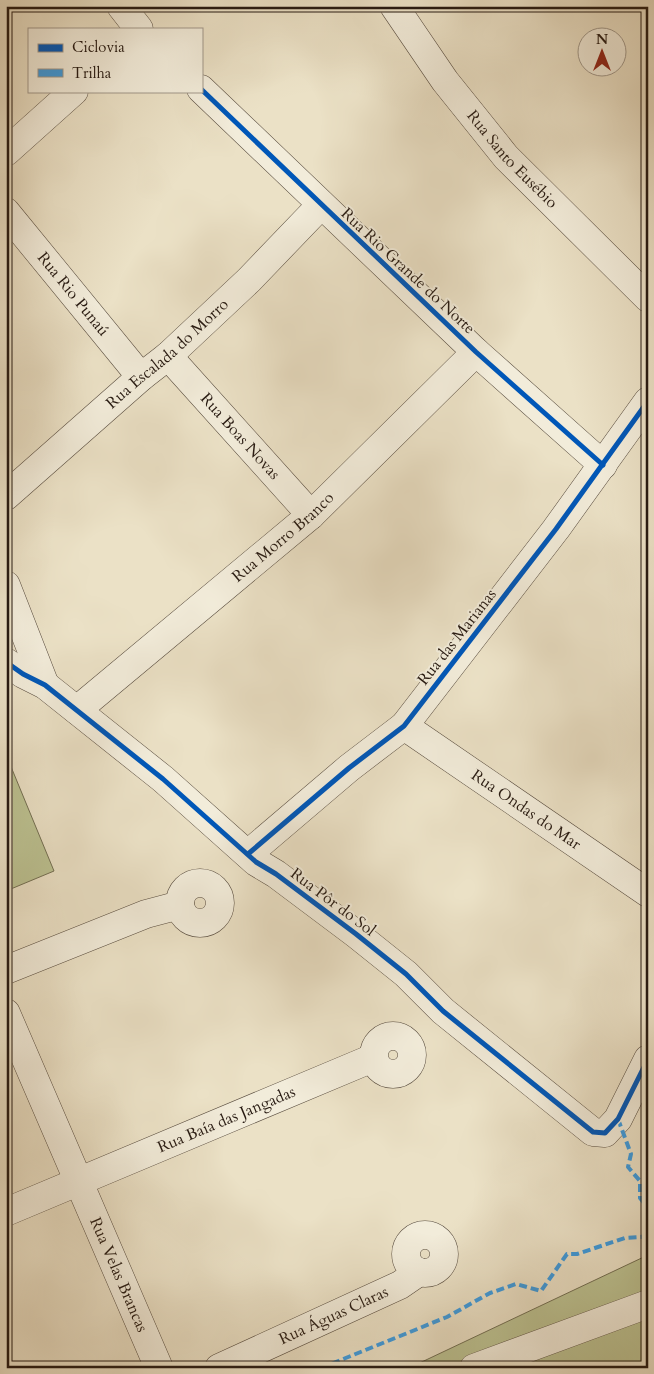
<svg xmlns="http://www.w3.org/2000/svg" width="654" height="1374" viewBox="0 0 654 1374" font-family="Cardo,serif">
<style>
.green{fill:#bcc292;stroke:#726e52}
.lines{fill:none;stroke-linecap:round;stroke-linejoin:round}
.minor-casing{stroke:#584c3f;stroke-width:29}
.minor{stroke:#f2ecda;stroke-width:28}
.quiet{stroke:#3d9bde;stroke-width:4;stroke-dasharray:8 4;stroke-linecap:butt}
.cycleway-casing{stroke:#f2ecda;stroke-width:8}
.cycleway{stroke:#0057b8;stroke-width:5}
.labels{text-anchor:middle;dominant-baseline:central;stroke-width:4;stroke-linejoin:round;paint-order:stroke}
.street-label{font-size:16px;fill:#271a12;stroke:#f2ecda}
</style>
<rect width="100%" height="100%" fill="#ebe1c6"/>
<filter id="stains"><feTurbulence type="fractalNoise" baseFrequency=".004" numOctaves="4"/><feColorMatrix values="0 0 0 0 .2 0 0 0 0 .09 0 0 0 0 .02 0 0 0 .5 -.17"/></filter>
<radialGradient id="worn" r=".72"><stop offset=".6" stop-color="#630" stop-opacity="0"/><stop offset="1" stop-color="#630" stop-opacity=".3"/></radialGradient>
<!-- green -->
<g class="green">
<path d="M7,757L54,871L6,891V758Z"/>
<path d="M648,1255V1368H409Z"/>
</g>
<g class="lines">
<!-- minor casing -->
<g class="minor-casing">
<g id="minor">
<path d="M121,6L139,29"/>
<path id="s1" d="M394,6L445,81L506,157L648,298"/>
<path d="M201,89L476,352L603,465"/>
<path d="M6,152L74,91"/>
<path id="s2" d="M6,212L141,377"/>
<path id="s3" d="M168,356L311,515"/>
<path id="s4" d="M6,496L141,377L168,356L249,280L321,205"/>
<path d="M6,585L45,685"/>
<path d="M6,662L23,674L45,685L163,779L256,862L276,874L356,934L406,974L443,1011L593,1132L605,1133L618,1119L648,1059"/>
<path id="s5" d="M77,710L311,515L476,352"/>
<path id="s6" d="M404,726L648,893"/>
<path d="M248,854L349,768L404,726L556,529L648,401"/>
<circle cx="200" cy="903" r="20"/>
<path d="M6,970L146,914L180,905"/>
<path id="s7" d="M6,1013L159,1368"/>
<circle cx="393" cy="1055" r="19"/>
<path id="s8" d="M6,1212L373,1058"/>
<circle cx="425" cy="1254" r="19"/>
<path id="s9" d="M219,1368L400,1285L419,1272"/>
<path d="M474,1368L648,1304"/>
</g>
</g>
<!-- minor -->
<use href="#minor" class="minor"/>
<!-- quiet -->
<g class="quiet">
<path d="M618,1119L631,1154L628,1167L640,1181V1198L648,1208"/>
<path d="M321,1368L447,1317L490,1293L516,1284L541,1291L567,1254H577L625,1238L642,1237L648,1231"/>
</g>
<!-- cycleway casing -->
<g class="cycleway-casing">
<g id="cycleway">
<path d="M201,89L476,352L603,465"/>
<path d="M6,662L23,674L45,685L163,779L256,862L276,874L356,934L406,974L443,1011L593,1132L605,1133L618,1119L648,1059"/>
<path d="M248,854L349,768L404,726L556,529L648,401"/>
</g>
</g>
<!-- cycleway -->
<use href="#cycleway" class="cycleway"/>
</g>
<g class="labels">
<!-- street labels -->
<g class="street-label">
<text stroke="none"><textPath href="#s1" startOffset="194">Rua Santo Eusébio</textPath></text>
<text transform="translate(408 271) rotate(43)">Rua Rio Grande do Norte</text>
<text stroke="none"><textPath href="#s2" startOffset="106">Rua Rio Punaú</textPath></text>
<text stroke="none"><textPath href="#s4" startOffset="215">Rua Escalada do Morro</textPath></text>
<text stroke="none"><textPath href="#s3" startOffset="108">Rua Boas Novas</textPath></text>
<text stroke="none"><textPath href="#s5" startOffset="269">Rua Morro Branco</textPath></text>
<text transform="translate(457 637) rotate(-52)">Rua das Marianas</text>
<text stroke="none"><textPath href="#s6" startOffset="148">Rua Ondas do Mar</textPath></text>
<text transform="translate(333 902) rotate(37)">Rua Pôr do Sol</text>
<text stroke="none"><textPath href="#s8" startOffset="239">Rua Baía das Jangadas</textPath></text>
<text stroke="none"><textPath href="#s7" startOffset="285">Rua Velas Brancas</textPath></text>
<text stroke="none"><textPath href="#s9" startOffset="126">Rua Águas Claras</textPath></text>
</g>
</g>
<!-- margin -->
<rect width="654" height="1374" fill="none" stroke="#ebe1c6" stroke-width="25"/>
<rect x="8" y="8" width="639" height="1359" fill="none" stroke="#271a12" stroke-width="2.5"/>
<rect x="12" y="12" width="629" height="1349" fill="none" stroke="#271a12"/>
<!-- legend -->
<rect x="28" y="28" width="175" height="65" fill="#f2ecda" stroke="#a1988a"/>
<rect x="38" y="44" width="25" height="8" fill="#0057b8" stroke="#a1988a"/>
<text x="72" y="52" font-size="15" fill="#271a12">Ciclovia</text>
<rect x="38" y="69" width="25" height="8" fill="#3d9bde" stroke="#a1988a"/>
<text x="72" y="78" font-size="15" fill="#271a12">Trilha</text>
<!-- north arrow -->
<g transform="translate(602 52)"><circle r="24" fill="#f2ecda" stroke="#a1988a"/>
<path d="M0-4L9 19L0 12L-9 19Z" fill="#8f2418"/>
<text y="-8" font-size="14" font-weight="bold" text-anchor="middle" fill="#271a12">N</text>
</g>
<rect width="100%" height="100%" filter="url(#stains)"/>
<rect width="100%" height="100%" fill="url(#worn)"/>
</svg>
